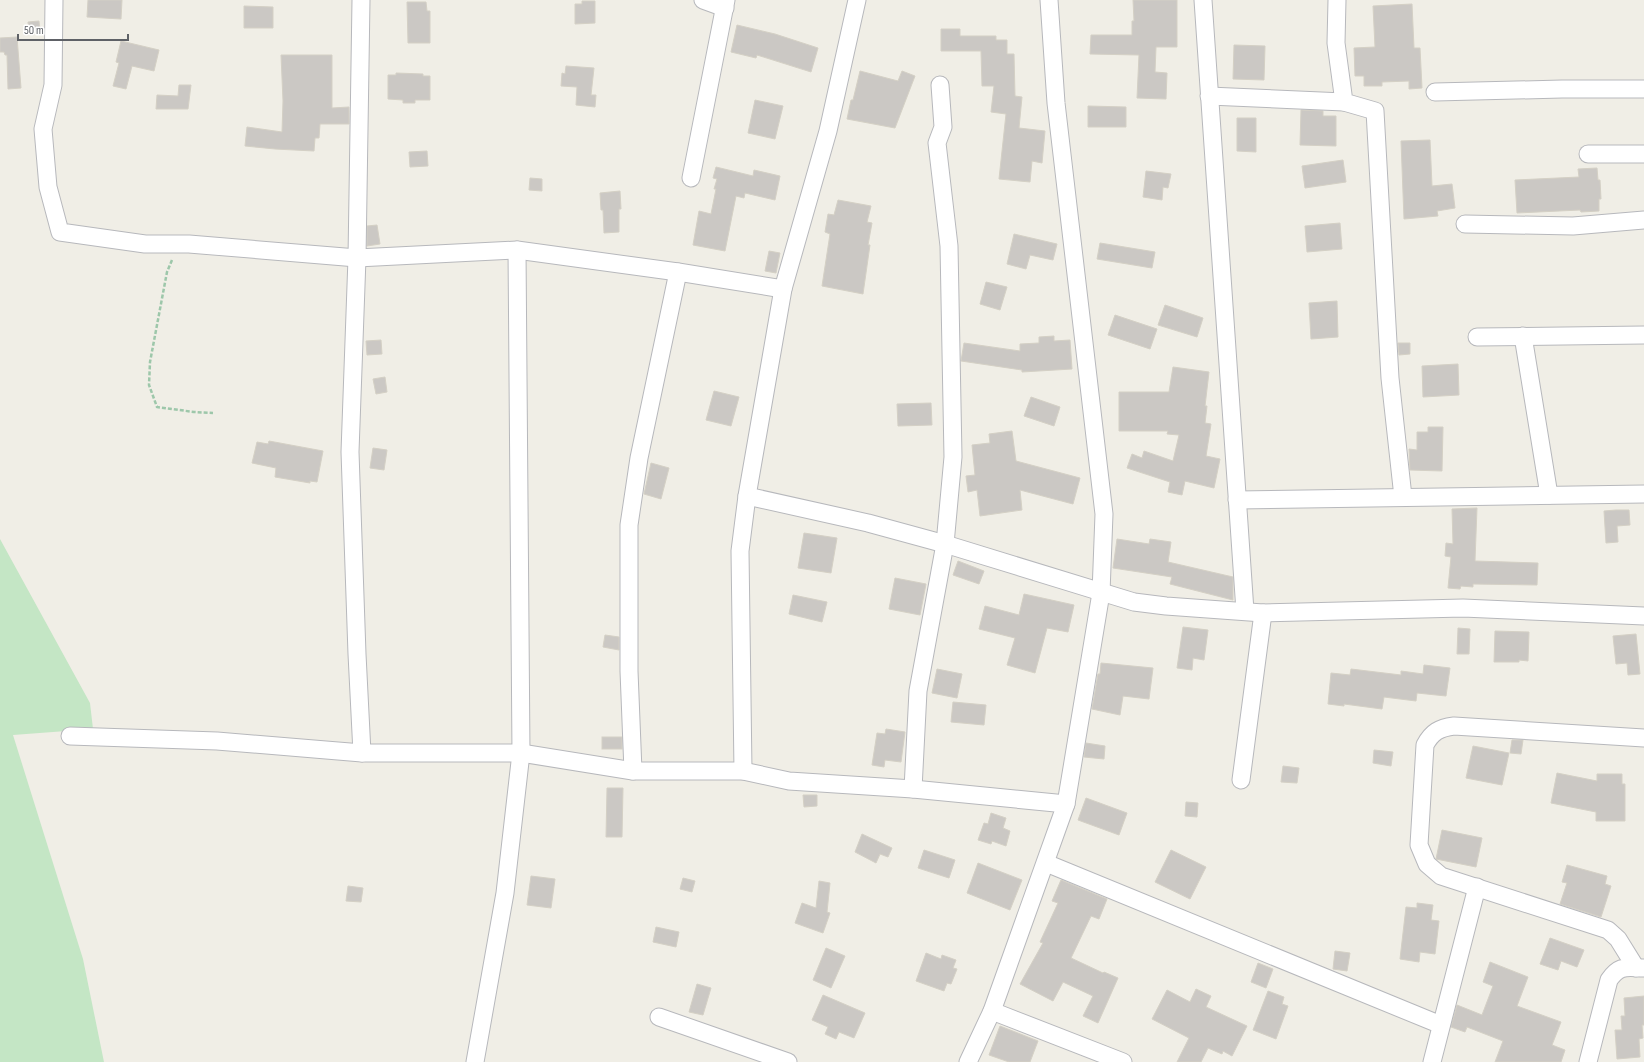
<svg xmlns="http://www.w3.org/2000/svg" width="1644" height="1062" viewBox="0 0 1644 1062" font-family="'Sofia Sans Condensed',sans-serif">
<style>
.green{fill:#c4e6c5}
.building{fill:#cbc8c4;stroke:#d4d0c5}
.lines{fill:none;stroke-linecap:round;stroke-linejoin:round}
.minor-casing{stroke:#b7b8bc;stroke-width:19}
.path{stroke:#9dc7aa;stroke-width:2.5;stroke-dasharray:4 2;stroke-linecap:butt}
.minor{stroke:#fff;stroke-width:17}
</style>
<rect width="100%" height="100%" fill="#f0eee6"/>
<!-- green -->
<path class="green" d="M0,539L90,703L93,729L13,735L83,959L104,1062H0Z"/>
<!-- building -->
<g class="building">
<path d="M88,0H122L121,19L87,17Z"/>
<path d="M1133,0H1177V47H1156L1155,72L1167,73L1166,99L1137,98L1139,55L1090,54L1091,35H1132V21H1134Z"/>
<path d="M582,1H595V23L575,24V4H582Z"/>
<path d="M407,2H426L427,11H430V43H408Z"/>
<path d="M1412,4L1414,48H1420L1422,88L1409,89V81L1382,82V86H1364V76H1355L1354,48L1375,47L1373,6Z"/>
<path d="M244,6L273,7V28H244Z"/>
<path d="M39,21L40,32L29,33L28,22Z"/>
<path d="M737,25L775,34L818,48L811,72L757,55L756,58L731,52Z"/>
<path d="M941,29H960V36H996V40H1007V54H1014L1015,96L1022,97L1019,128L1045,131L1042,163L1032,161L1030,182L999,179L1006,114L991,112L994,86H982L981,51H941Z"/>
<path d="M17,37L21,88L8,89L7,55H5L4,52H0V38Z"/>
<path d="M121,41L159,50L154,71L132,66L126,89L113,86L119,63L116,62Z"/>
<path d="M1234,45L1265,46L1264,80L1233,79Z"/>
<path d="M281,55H332V108L349,107V124H320L319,138H315L314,151L275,149L245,146L247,127L282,132L283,101Z"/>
<path d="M566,66L594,68L591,95H596L595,107L576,105L577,87L561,86L562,73L565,74Z"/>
<path d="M860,71L898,81L902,71L915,76L895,128L847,119L851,100H853Z"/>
<path d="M396,73L423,74V76H430V100H415V103H403V100L388,99V75H396Z"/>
<path d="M179,85H191L188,109H156L157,95L178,96Z"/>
<path d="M755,100L783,106L775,139L748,133Z"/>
<path d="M1088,106L1126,107V127H1088Z"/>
<path d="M1301,110L1323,111V116H1336V146L1300,145Z"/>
<path d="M1237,118H1256V152L1237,151Z"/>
<path d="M1430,140L1432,186L1452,184L1455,208L1437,211L1438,216L1404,219L1401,141Z"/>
<path d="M427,151L428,166L410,167L409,152Z"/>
<path d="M1343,160L1346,182L1305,188L1302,166Z"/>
<path d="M716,167L753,176L754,170L780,176L775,200L745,193L744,198L736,196L725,251L693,245L699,211L711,214L716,189H714L717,179L713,178Z"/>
<path d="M1597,168L1598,180H1600L1601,199H1599V211L1581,212L1580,210L1517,213L1515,180L1579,177L1578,169Z"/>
<path d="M1146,171L1171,174L1168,188L1163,187L1162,200L1143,197Z"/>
<path d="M530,178L542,179V191L529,190Z"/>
<path d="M620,191L621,209H619V232L604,233L603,210H601L600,193Z"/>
<path d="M838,200L871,206L867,222L872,223L868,245H870L863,294L822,286L830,234L825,232L828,214L834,215Z"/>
<path d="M1340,223L1342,249L1307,252L1305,226Z"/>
<path d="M377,225L380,244L367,246V226Z"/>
<path d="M1014,234L1057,244L1053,260L1030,255L1026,269L1007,264Z"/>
<path d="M1100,243L1155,252L1152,268L1097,259Z"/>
<path d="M769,251L780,253L776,273L765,271Z"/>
<path d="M986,282L1007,287L1000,310L980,304Z"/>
<path d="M1337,301L1338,337L1311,339L1309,303Z"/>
<path d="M1165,305L1203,318L1197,337L1158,325Z"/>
<path d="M1115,315L1157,329L1150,349L1108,335Z"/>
<path d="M1054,336V341L1070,340L1072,369L1022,372V370L961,361L964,343L1020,351V344L1039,343V337Z"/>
<path d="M381,340L382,354L367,355L366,341Z"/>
<path d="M1398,343H1410V354L1399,355Z"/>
<path d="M1458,364L1459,395L1423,397L1422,366Z"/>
<path d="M1173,367L1209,372L1205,406H1207L1205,423L1211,424L1206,456L1220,459L1214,488L1185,481L1182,495L1168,492L1170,482L1127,468L1132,454L1142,458L1144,451L1173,461L1179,435L1167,434L1168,431H1119V392H1169Z"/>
<path d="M385,377L387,392L376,394L373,379Z"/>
<path d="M714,391L739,397L731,426L706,420Z"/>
<path d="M1031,397L1060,407L1054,426L1024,416Z"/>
<path d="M931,403L932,425L898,426L897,404Z"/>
<path d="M1428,427H1443L1442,471L1410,470L1409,449L1417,450V432H1428Z"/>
<path d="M1012,431L1016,461L1080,478L1073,504L1020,490L1022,510L980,516L977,490L968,492L966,476L975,475L972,445L990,443L989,434Z"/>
<path d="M269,441L323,451L317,482L310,481V483L275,477L276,468L252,463L257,442L268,444Z"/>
<path d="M373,448L387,450L384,470L370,468Z"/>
<path d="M651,463L669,468L661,499L644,494Z"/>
<path d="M1477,508L1475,561L1538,563L1537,585L1473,584V587L1461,586L1460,589L1448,588L1451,557L1445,556L1446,543L1453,544L1452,509Z"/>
<path d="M1616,510H1629L1630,525L1617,526L1618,542L1606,543L1604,511Z"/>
<path d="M804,533L837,538L831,573L798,568Z"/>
<path d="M1117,539L1149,544L1150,539L1171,542L1168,562L1233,577V600L1170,584L1172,577L1113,568Z"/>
<path d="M958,561L984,571L979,584L953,575Z"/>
<path d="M895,578L926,584L920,615L889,609Z"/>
<path d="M1024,594L1074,605L1068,632L1047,628L1035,673L1007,665L1015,638L979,629L985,606L1019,615Z"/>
<path d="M793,595L827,602L822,622L789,614Z"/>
<path d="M1183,627L1208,630L1204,660L1193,658L1192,670L1177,668Z"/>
<path d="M1458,628L1470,629L1469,654H1457Z"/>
<path d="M1495,631L1529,632L1528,661L1519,660V662H1494Z"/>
<path d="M1636,634L1640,674L1628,675L1627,663L1616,664L1613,636Z"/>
<path d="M605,635L619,637V650L603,647Z"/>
<path d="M1101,663L1153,668L1149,699L1123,696L1120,715L1092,709L1098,674H1100Z"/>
<path d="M1424,665L1450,668L1446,696L1417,693L1416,701L1384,697L1382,709L1344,704V706L1328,704L1331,673L1350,675L1351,669L1401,675V671L1423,674Z"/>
<path d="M937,669L962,674L957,698L932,693Z"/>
<path d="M953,702L986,705L984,725L951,722Z"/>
<path d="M886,729L905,732L901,762L885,760L884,767L872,765L877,733L885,734Z"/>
<rect x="602" y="737" width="20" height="12"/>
<path d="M1512,740H1523L1521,754L1510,753Z"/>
<path d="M1086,743L1105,746L1104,759L1084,757Z"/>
<path d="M1473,746L1509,753L1502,785L1466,778Z"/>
<path d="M1374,750L1393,752L1391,766L1373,763Z"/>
<path d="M1283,766L1299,768L1297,783L1281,782Z"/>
<path d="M1557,773L1597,781V774H1622V784H1625V821H1596V812L1551,803Z"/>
<path d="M607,788H623L622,837H606Z"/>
<path d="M803,795H817V806L804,807Z"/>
<path d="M1086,798L1127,813L1119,835L1078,820Z"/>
<path d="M1186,802L1198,803L1197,817L1185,816Z"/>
<path d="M991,813L1006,818L1003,828L1010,831L1006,846L992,841L991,844L978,840L984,823L988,824Z"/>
<path d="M1442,830L1482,838L1476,867L1436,859Z"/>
<path d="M862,834L892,848L888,857L880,854L876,863L855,852Z"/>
<path d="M924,850L955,860L949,878L918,868Z"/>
<path d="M1171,850L1206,867L1190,899L1155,882Z"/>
<path d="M978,863L1022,880L1010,910L967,893Z"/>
<path d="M1567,865L1607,876L1605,884L1611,886L1601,917L1560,904L1567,883L1562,882Z"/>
<path d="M531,876L555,879L551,908L527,905Z"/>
<path d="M683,878L695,881L692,892L680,889Z"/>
<path d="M1061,880L1107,899L1099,919L1091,916L1071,958L1103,973L1104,972L1118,978L1098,1023L1083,1016L1093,996L1063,982L1053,1001L1020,984L1043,943L1040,942L1058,903L1052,901Z"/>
<path d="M819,881L830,883L827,912L830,913L823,933L795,923L802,903L816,908Z"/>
<path d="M348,886L363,888L361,902L346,901Z"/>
<path d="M1417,903L1433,905L1431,920L1439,921L1435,954L1420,952L1419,962L1400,959L1406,907L1417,908Z"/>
<path d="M656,927L679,932L676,947L653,942Z"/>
<path d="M1550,938L1584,950L1577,967L1561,961L1558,970L1540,964Z"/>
<path d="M826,948L845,956L831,988L813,980Z"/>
<path d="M1335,951L1350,953L1347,971L1333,969Z"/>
<path d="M926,953L941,959L942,955L956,960L953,968L957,969L951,984L947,983L944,991L916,981Z"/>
<path d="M1490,962L1528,977L1517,1006L1561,1022L1552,1045L1565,1050L1561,1062H1495L1503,1041L1467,1027L1465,1032L1451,1027L1457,1005L1482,1015L1493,986L1483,982Z"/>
<path d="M1258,963L1273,969L1266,988L1251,982Z"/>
<path d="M697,984L711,988L703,1015L689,1012Z"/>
<path d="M1196,989L1211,996L1206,1007L1247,1026L1232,1056L1223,1051L1222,1054L1208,1048L1201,1062H1177L1189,1038L1152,1019L1167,990L1190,1002Z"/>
<path d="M1268,991L1284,997L1282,1004L1288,1006L1276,1039L1253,1030Z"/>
<path d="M823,995L865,1013L854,1038L839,1032L836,1039L825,1034L828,1027L812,1020Z"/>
<path d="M1644,996V1025H1642L1643,1038L1639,1039L1640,1057L1617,1059L1615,1030H1622L1621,1016H1625L1624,998Z"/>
<path d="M1000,1026L1038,1041L1030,1062H1009L989,1055Z"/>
</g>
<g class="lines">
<!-- minor casing -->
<g class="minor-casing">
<g id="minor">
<path d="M54,0L53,85L43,129L48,187L60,232L145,244H189L357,258L517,250L678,272L783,289"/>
<path d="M361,0L357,258L350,452L357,654L362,753"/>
<path d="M703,0L725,8"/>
<path d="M1203,0L1245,611"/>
<path d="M1337,0L1336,43L1344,102L1375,111L1390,378L1403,497"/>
<path d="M1435,92L1562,89H1644"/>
<path d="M1209,96L1344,102"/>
<path d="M1588,154H1644"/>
<path d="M691,178L726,0"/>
<path d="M1465,224L1573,226L1644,220"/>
<path d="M1523,336L1549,495"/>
<path d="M1477,337L1644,335"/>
<path d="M747,496L868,523L945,544L1134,602L1166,606L1263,613L1463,608L1644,616"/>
<path d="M1237,500L1644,494"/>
<path d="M70,736L217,741L362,753H521L633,771H743L789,781L913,789L1066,804"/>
<path d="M633,771L629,671V525L639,458L678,272"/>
<path d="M743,771L740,551L747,496L783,289L828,131L857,0"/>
<path d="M1241,780L1263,613"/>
<path d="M913,789L918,691L945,544L953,457L949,246L937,143L943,127L940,85"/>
<path d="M1046,863L1441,1025"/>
<path d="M1636,968L1618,939L1608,930L1441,876L1427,864L1419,845L1425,745C1432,732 1439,728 1454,726L1644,738"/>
<path d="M992,1011L1123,1062"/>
<path d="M659,1017L788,1062"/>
<path d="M475,1062L505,893L521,753L517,250"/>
<path d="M968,1062L992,1011L1066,804L1101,593L1104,514L1056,103L1049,0"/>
<path d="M1432,1062L1477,887"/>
<path d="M1588,1062L1609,980C1620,964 1627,968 1644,968"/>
</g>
</g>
<!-- path -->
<path class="path" d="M172,260L167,272L150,362L149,385L157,407L194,412L213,413"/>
<!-- minor -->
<use href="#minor" class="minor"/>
</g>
<!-- scale -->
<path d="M18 34v6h110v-6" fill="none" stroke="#5e6166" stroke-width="2"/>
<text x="24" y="34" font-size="12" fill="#5e6166" stroke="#ffffff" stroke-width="3" paint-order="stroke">50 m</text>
</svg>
